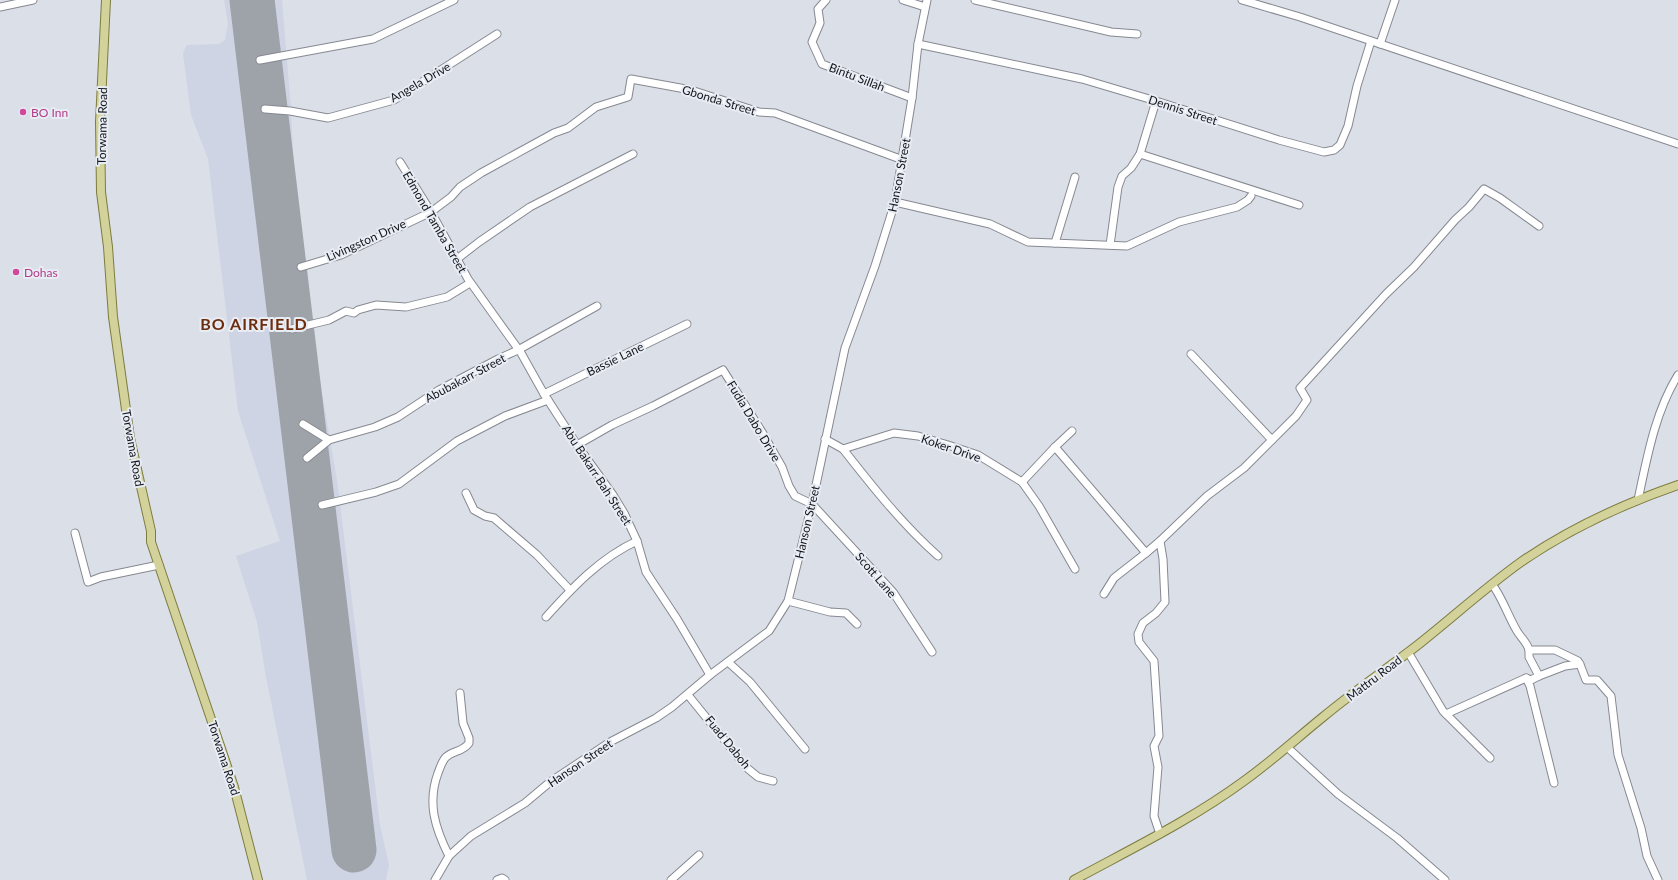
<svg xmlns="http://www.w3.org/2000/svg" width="1678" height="880" viewBox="0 0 1678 880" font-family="Lato,sans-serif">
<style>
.built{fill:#ced4e4}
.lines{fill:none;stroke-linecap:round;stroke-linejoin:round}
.runway{stroke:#9ea2a9;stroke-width:45}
.minor-casing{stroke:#868991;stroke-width:9}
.major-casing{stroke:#7d7c40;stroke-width:10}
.minor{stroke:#fff;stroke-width:7}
.major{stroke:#d3d29a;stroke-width:8}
.hotel-dot{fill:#d1479c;stroke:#e8ecf5;stroke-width:1.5}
.labels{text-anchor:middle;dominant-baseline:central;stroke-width:4;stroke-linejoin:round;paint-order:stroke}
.street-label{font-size:12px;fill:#131518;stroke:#e8ecf5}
.hotel-label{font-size:12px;fill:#b23c85;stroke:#e8ecf5;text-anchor:start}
.district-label{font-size:16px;font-weight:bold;letter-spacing:1px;fill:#6d2d0d;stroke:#e8ecf5}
</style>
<rect width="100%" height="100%" fill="#dbdfe8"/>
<!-- built -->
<path class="built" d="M224,0H282L291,109L298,253L337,480L380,825L389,865L386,880H307L266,677L257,622L236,556L280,541L238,411L208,159L191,115L183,54L185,48L187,45L219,44L225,40L228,24Z"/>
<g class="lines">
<!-- runway -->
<path class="runway" d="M252,0L354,850"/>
<!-- minor casing -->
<g class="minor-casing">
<g id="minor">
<path d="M826,0L818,9L820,23L812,42L822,64L912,98"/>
<path d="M903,0L925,7"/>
<path d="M975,0L1111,32L1137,34"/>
<path d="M1242,0L1300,17L1678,144"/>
<path d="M0,7L33,0"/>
<path d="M918,44L1082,79L1156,101L1279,140L1324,152L1334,150L1340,145L1348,126L1357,86L1371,41"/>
<path d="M1380,44L1395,0"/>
<path d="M260,60L373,39L454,0"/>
<path d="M265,109L290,111L328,118L394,100L497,34"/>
<path d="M1140,154L1299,205"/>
<path d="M400,162L431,212L468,279L521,353L544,394L577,445L613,495L624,513L637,541L646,572L677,619L710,675"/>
<path d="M895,202L990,224L1028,242L1127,246L1179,222L1237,207L1248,200L1251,196"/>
<path d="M1055,243L1075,177"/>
<path d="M1110,245L1118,187L1122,176L1131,168L1140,154L1156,101"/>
<path d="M457,259L479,242L530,207L633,154"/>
<path d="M301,267L341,255L431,212L451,197L460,187L481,173L554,133L568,128L596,107L628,97L631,79L691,90L759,112L775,113L903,160"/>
<path d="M292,329L329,320L346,311L354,313L358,310L376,305L406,307L447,297L470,283"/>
<path d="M1191,354L1272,440"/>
<path d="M544,394L687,324"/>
<path d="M303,424L329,440L307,458"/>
<path d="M825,439L843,449L894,433L918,436L948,445L978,455L1022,482L1039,506L1075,569"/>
<path d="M329,440L375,427L398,417L439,390L498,359L518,350L597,306"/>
<path d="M577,445L612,425L653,406L723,370L762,432L782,467L789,486L795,496L812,504L893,592L932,652"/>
<path d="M1055,447L1146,553L1160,541L1163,559L1165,602L1156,613L1143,623L1138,634L1139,642L1154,661L1159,736L1154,746L1158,767L1154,816L1160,834"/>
<path d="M843,449C872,486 902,524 938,556"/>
<path d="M1022,482L1055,447L1072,431"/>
<path d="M466,493L474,510L485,516L494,518L537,555L570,590"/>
<path d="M1638,500C1647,458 1655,412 1678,375"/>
<path d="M322,505L376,492L399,484L457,441L505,416L548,400"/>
<path d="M75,533L88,582L101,577L159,565"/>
<path d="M1160,541L1207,496L1244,468L1296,416L1307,400L1300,388L1386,294L1414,267L1455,220L1469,207L1484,189L1500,198L1539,226"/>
<path d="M1492,584C1503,599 1508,616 1517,631C1521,638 1527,642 1529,650H1555L1578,661L1581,667L1586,680H1597L1611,696L1618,755L1641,828L1647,856L1658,880"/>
<path d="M1104,594L1114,578L1146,553"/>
<path d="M788,601L830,612L846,613L857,624"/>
<path d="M546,617C573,587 600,558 637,541"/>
<path d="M1529,650V657L1539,676L1531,680L1526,678L1530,686L1554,783"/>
<path d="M1408,652L1443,711L1490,758"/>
<path d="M728,662L750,682L805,749"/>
<path d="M1539,676L1565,666L1580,664"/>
<path d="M688,695L747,768L758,777L773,781"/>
<path d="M1446,714L1526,678"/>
<path d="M1287,747L1338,794L1397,838L1445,880"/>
<path d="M449,856C435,828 427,803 438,773C440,768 442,761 446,757C454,750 463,752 469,743V738L463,723L460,693"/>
<path d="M435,880L449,856L471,836L525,803L550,782L610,742L656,718L672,707L710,675L769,631L788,601L812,504L845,348L875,266L895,202L912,98L918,44L927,0"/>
<path d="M497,880L502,878L505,880"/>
<path d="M671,880L699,855"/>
</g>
</g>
<!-- major casing -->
<g class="major-casing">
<g id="major">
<path d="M106,0L100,122L101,192L108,247L113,317L130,438L151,531V542L234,787L258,880"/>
<path d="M1074,880C1131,849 1191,820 1244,781C1272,761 1297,738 1323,717C1354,691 1387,669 1419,644C1453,617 1486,587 1521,562C1569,529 1623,504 1678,485"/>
</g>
</g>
<!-- minor -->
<use href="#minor" class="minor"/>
<!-- major -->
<use href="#major" class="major"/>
</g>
<!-- markers -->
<g class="hotel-dot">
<circle cx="23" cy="112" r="4"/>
<circle cx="16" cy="272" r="4"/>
</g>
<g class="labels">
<!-- street labels -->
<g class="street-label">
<text transform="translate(857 77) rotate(21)">Bintu Sillah</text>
<text transform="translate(420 82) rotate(-30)">Angela Drive</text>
<text transform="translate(719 100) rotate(17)">Gbonda Street</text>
<text transform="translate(1183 110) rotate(18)">Dennis Street</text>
<text transform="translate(102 126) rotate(-89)">Torwama Road</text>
<text transform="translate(899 175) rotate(-79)">Hanson Street</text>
<text transform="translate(435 222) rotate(60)">Edmond Tamba Street</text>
<text transform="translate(366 240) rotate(-24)">Livingston Drive</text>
<text transform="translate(615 359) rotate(-26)">Bassie Lane</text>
<text transform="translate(465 378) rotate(-28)">Abubakarr Street</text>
<text transform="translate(754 421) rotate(59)">Fudia Dabo Drive</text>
<text transform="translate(133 448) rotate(80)">Torwama Road</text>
<text transform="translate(951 448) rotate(19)">Koker Drive</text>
<text transform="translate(597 475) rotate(57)">Abu Bakarr Bah Street</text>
<text transform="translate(807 522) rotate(-77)">Hanson Street</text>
<text transform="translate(876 575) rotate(49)">Scott Lane</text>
<text transform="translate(1374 678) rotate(-37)">Mattru Road</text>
<text transform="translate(728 742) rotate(51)">Fuad Daboh</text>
<text transform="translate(224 758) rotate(72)">Torwama Road</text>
<text transform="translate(580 763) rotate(-34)">Hanson Street</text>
</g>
<!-- hotel labels -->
<g class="hotel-label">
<text x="31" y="112">BO Inn</text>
<text x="24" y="272">Dohas</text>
</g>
<!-- district labels -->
<g class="district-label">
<text x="254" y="323">BO AIRFIELD</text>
</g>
</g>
</svg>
